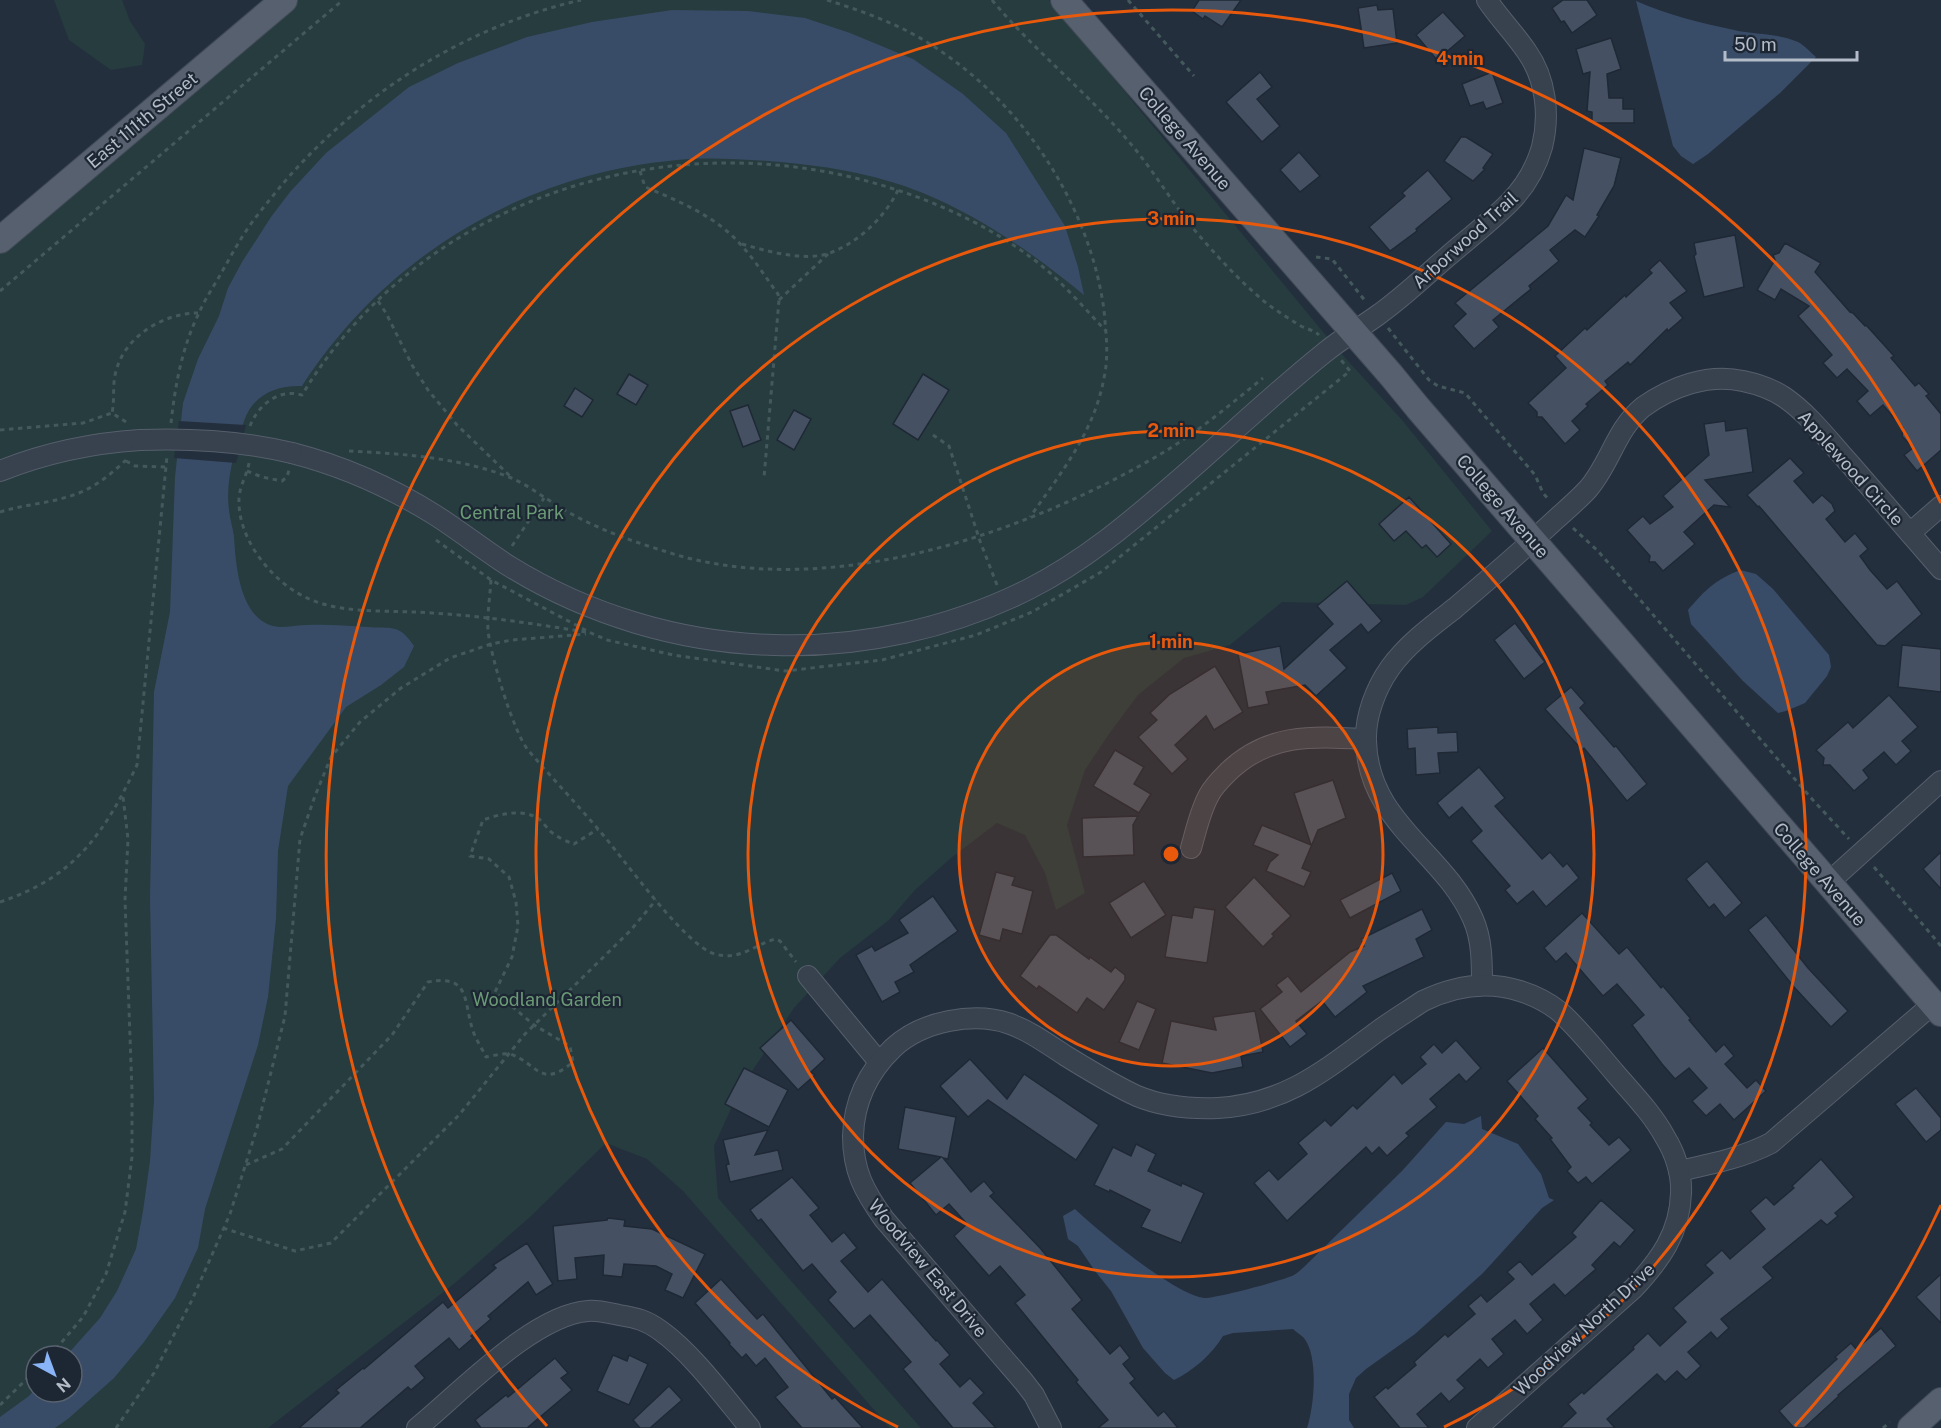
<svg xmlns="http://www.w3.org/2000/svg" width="1941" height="1428" viewBox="0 0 1941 1428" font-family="'Public Sans',sans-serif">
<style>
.green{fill:#263c3f;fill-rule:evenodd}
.water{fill:#394c67}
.pier{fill:#242f3e}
.building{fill:#455162;stroke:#1f2835;stroke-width:1.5}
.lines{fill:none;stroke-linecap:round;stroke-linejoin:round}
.minor-casing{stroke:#565f6c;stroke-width:22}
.major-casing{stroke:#414a57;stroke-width:28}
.path{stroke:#44595c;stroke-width:3;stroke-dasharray:4.5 4.5;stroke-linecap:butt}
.minor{stroke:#38414e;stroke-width:20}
.major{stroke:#56606e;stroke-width:26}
.minor-bridge-casing{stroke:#565f6c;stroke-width:22;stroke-linecap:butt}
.minor-bridge{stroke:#38414e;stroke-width:20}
.ring{fill:none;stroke:#e8590c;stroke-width:3}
.labels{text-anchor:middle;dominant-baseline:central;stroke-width:4.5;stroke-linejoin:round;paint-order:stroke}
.street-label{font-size:18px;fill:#b4bcc9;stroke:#1d2633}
.park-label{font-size:18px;fill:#6b9a76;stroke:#1d2633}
.centre{fill:#e8590c;stroke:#1d2633;stroke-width:3}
.ring-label{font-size:18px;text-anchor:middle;font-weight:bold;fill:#e8590c;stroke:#1d2633;stroke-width:4.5;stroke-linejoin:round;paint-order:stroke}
</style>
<rect width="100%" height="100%" fill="#242f3e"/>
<!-- green -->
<g class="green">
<path d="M54,0H122L130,21L145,44L142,65L111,70L69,40Z"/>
<path d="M290,0H1049L1338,350L1402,420L1492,531L1423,597L1406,605L1282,602L1230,645L1184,658L1138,695L1109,734L1085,770L1067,825L1085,893L1056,910L1045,873L1025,835L997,823L951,858L915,890L889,920L840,958L794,1008L739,1091L714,1146L718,1198L921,1428H890L683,1191L647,1159L606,1143L530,1217L455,1283L268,1428H0V249ZM36,1356H72V1392H36Z"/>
</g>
<!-- water -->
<g class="water">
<path d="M1636,1C1668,15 1701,23 1734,30C1755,35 1778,33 1798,42C1804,45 1810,52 1816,57L1780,93L1708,154L1693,164L1681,156L1673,146Z"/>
<path d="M672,10L748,11L805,18L850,33L913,59L963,94L1006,133L1065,226L1078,267L1084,295C1034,254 983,218 923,193C874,173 821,165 768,161C738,159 708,157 677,160C523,174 386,256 302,386C276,385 253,395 244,421C235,448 225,482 229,510C230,520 233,528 234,537C236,567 240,624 280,627C289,627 299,625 308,625C328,624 347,626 367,627C391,629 399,623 414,646L404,667L381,685L346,707L288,786L278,851L276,919L268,997L258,1045L205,1209L198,1248L175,1298L144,1342L114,1378L69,1418L55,1428H0V1417L29,1396L36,1388V1392H72V1356H66L100,1318L117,1291L136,1249L143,1211L150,1161L154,1100L150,898L154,692L170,612L175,477L183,403L198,359L219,316L228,288L242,262L271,217L290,192L326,153L409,87L458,63L527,37L592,22Z"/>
<path d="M1740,570L1756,574L1773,589L1829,655L1831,667L1827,676L1805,703L1786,711L1778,713L1743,681L1691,624L1688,610C1705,590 1715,580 1740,570Z"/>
<path d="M1481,1116L1482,1129L1518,1144L1541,1174L1549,1198L1554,1200L1542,1208L1483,1273L1415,1334L1366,1369L1356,1378L1349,1394V1420L1354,1428H1307C1314,1407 1319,1357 1304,1338C1301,1335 1296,1332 1293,1329L1233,1333L1223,1336C1212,1354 1193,1371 1174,1380L1165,1373L1143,1348L1111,1291L1095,1271L1078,1246L1068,1239L1063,1216L1075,1209C1098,1231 1174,1294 1204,1298C1214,1299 1285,1280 1294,1275C1299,1272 1304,1267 1308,1263L1402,1171L1446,1122L1464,1124Z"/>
</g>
<!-- pier -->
<path class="pier" d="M179,421L246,425L236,463L174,458Z"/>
<!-- building -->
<g class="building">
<path d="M1199,0H1241L1222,27L1205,16L1203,19L1192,11Z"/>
<path d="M1563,0H1587L1597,15L1572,33L1564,21L1561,22L1552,8Z"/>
<path d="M1377,5L1378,10L1393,9L1397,43L1364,48L1358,8Z"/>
<path d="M1443,12L1465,36L1437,60L1416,35Z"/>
<path d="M1611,38L1621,69L1607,74L1609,98H1623V109H1634V123H1592V112L1587,111L1590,72L1583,74L1576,49Z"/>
<path d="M1260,72L1272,87L1257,99L1280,126L1262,142L1226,102Z"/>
<path d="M1492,72L1503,103L1486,109L1483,102L1470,106L1462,84Z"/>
<path d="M1461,137H1466L1493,154L1483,168L1485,169L1473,181L1444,161Z"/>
<path d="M1584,148L1621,158L1614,186L1597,215L1599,216L1585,237L1575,230L1550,250L1559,261L1529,286L1531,289L1493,320L1499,327L1474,349L1453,326L1466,314L1455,303L1548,226L1566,195L1573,200Z"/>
<path d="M1299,152L1320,176L1300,192L1280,170Z"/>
<path d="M1428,170L1452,199L1416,229L1417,231L1390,251L1369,227L1405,196L1402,193Z"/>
<path d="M1735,235L1744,287L1704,297L1694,256L1696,254L1694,243Z"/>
<path d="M1785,243L1821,263L1815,272L1850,312L1853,313L1865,326L1866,325L1894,356L1891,358L1915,386L1919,383L1929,394L1926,396L1941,414V450L1917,471L1904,455L1913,448L1902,436L1903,428L1883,405L1870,416L1857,401L1868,391L1847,369L1837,378L1823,363L1832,355L1798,316L1809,306L1781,289L1775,300L1757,290L1775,260L1773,255L1779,253Z"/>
<path d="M1660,260L1687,291L1670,303L1683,318L1668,331L1667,329L1630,365L1628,362L1605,381L1608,385L1586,404L1588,406L1572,421L1580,430L1565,444L1542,417H1537V412L1528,403L1566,368L1555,356L1585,328L1587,330L1625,295L1626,297L1652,273L1649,270Z"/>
<path d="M629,374L648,385L636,405L617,394Z"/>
<path d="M923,374L949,390L918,440L893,424Z"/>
<path d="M575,388L593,400L582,417L564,406Z"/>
<path d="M748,405L761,440L743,447L730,411Z"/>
<path d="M794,410L811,419L794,450L777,440Z"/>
<path d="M1725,421L1726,431L1747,428L1753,472L1705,480L1730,507L1714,505L1684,532L1695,544L1663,571L1655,562H1649L1650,556L1627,530L1643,516L1650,524L1673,507L1663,496L1709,455L1704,424Z"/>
<path d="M1790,458L1804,473L1794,481L1813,503L1822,495L1832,504L1835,511L1826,519L1845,542L1855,533L1868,549L1860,556L1870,570L1887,589L1897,581L1922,614L1885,646L1877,645L1759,506L1758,507L1747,495Z"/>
<path d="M1409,497L1451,544L1437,557L1426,545L1422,548L1406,531L1394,541L1379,524Z"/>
<path d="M1347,581L1382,621L1368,633L1361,624L1330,650L1347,668L1316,696L1305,685L1266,692L1269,704L1248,708L1238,654L1280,646L1284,669L1333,624L1317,606Z"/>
<path d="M1515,623L1545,662L1524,679L1494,640Z"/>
<path d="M1902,645L1941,649V692L1898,687Z"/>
<path d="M1215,666L1243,712L1214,730L1206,716L1175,745L1188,759L1172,774L1138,737L1157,720L1150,713L1170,694Z"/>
<path d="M1571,687L1585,703L1580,708L1614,747L1616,746L1647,784L1627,801L1584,748L1582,750L1545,709Z"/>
<path d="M1889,695L1918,727L1902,741L1911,751L1896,765L1884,752L1863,770L1869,778L1854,791L1830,765H1823L1824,758L1816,750L1848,722L1853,728Z"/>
<path d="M1438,727V733L1457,732L1458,752L1438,753L1440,773L1416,775L1415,748L1408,749L1407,729Z"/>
<path d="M1115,750L1144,767L1134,784L1151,794L1139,813L1093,786Z"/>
<path d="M1479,767L1505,798L1495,806L1542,859L1550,852L1563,867L1567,863L1579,878L1546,907L1533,891L1517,904L1505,890L1510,886L1471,841L1482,831L1462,807L1449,818L1437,803Z"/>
<path d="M1333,780L1346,818L1318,830L1302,868L1311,872L1304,887L1266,871L1270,862L1278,855L1253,845L1262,825L1311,845L1294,793Z"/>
<path d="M1138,816L1133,825L1134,855L1083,857L1082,818Z"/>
<path d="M1941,852V889L1923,869Z"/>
<path d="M1707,861L1742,903L1725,918L1714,904L1709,908L1686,879Z"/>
<path d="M996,872L1015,877L1012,885L1033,891L1022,934L1003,929L1000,941L979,935Z"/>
<path d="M1392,873L1401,891L1350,918L1340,900Z"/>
<path d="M1254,877L1291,916L1272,934L1274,936L1263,947L1225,907Z"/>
<path d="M1144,881L1166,915L1131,938L1109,903Z"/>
<path d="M933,896L958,931L910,965L914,972L895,982L900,992L882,1002L856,955L872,946L875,951L908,933L899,920Z"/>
<path d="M1194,907L1215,910L1207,963L1165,957L1172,915L1192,918Z"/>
<path d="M1422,909L1432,930L1416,939L1424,957L1363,986L1367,992L1335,1017L1322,1001L1296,1021L1307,1034L1290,1047L1260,1009L1282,992L1276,985L1288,976L1301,992L1350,952L1364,946L1361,939Z"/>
<path d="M1582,913L1619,954L1627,947L1661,988L1663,986L1691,1019L1689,1020L1716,1052L1724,1044L1734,1056L1725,1064L1747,1088L1756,1080L1766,1091L1734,1120L1720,1104L1706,1116L1692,1101L1707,1088L1689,1068L1675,1079L1662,1064L1632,1025L1644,1015L1617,984L1603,996L1566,953L1556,962L1544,948Z"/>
<path d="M1766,915L1808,968L1848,1011L1831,1027L1794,987L1748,930Z"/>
<path d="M1050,935H1056L1089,959L1090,957L1111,972L1115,967L1125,975V980L1104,1010L1087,998L1077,1013L1039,986L1037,989L1020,976Z"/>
<path d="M1137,1001L1156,1009L1139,1050L1119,1042Z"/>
<path d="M1255,1011L1263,1052L1241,1056L1243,1067L1212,1073L1162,1063L1171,1021L1216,1030L1213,1017Z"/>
<path d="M791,1020L825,1059L811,1072L815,1075L798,1090L760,1048Z"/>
<path d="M1456,1040L1481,1068L1466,1082L1459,1074L1430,1099L1437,1107L1406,1133L1409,1136L1387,1156L1379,1147L1372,1154L1366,1147L1287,1221L1254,1183L1269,1170L1278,1180L1307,1154L1298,1143L1325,1120L1331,1126L1353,1105L1357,1109L1394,1074L1402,1084L1426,1064L1420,1057L1434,1044L1442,1053Z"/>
<path d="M1543,1048L1588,1099L1578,1108L1592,1123L1590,1125L1609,1145L1619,1137L1631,1150L1592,1184L1586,1177L1578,1183L1567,1171L1571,1167L1550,1139L1552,1138L1535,1119L1538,1116L1507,1081Z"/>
<path d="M970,1059L1007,1099L1024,1074L1099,1125L1076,1160L988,1100L968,1117L940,1086Z"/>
<path d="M744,1068L788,1090L769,1127L725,1104Z"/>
<path d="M1916,1088L1941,1118V1130L1926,1142L1895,1104Z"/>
<path d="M905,1107L956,1117L948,1159L943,1158L971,1192L984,1181L994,1193L990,1196L1041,1249L1082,1300L1072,1309L1110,1354L1120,1345L1130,1358L1123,1364L1135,1379L1130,1383L1158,1416L1164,1411L1178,1428H1098L1108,1420L1076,1382L1078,1380L1015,1303L1025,1295L1000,1266L989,1276L954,1236L967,1224L949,1204L936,1215L910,1183L941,1157L898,1149Z"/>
<path d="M768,1130L755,1155L778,1150L783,1170L730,1182L726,1165L729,1164L723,1140Z"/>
<path d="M1136,1144L1156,1154L1148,1171L1181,1186L1182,1183L1204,1193L1181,1243L1141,1227L1150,1210L1110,1190L1109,1192L1094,1185L1113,1147L1131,1156Z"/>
<path d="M1821,1159L1854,1197L1835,1213L1838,1216L1827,1225L1821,1220L1763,1267L1773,1278L1721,1319L1729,1328L1717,1339L1711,1332L1688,1352L1701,1366L1686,1380L1677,1371L1665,1382L1657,1374L1607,1419L1615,1428H1560L1576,1413L1568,1404L1582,1392L1584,1394L1634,1349L1633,1347L1648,1333L1660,1346L1686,1322L1673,1308L1713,1273L1705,1265L1722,1250L1730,1259L1765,1229L1750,1211L1766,1197L1774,1205L1794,1188L1792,1186Z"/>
<path d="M792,1177L819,1208L810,1215L832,1242L844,1232L857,1248L841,1261L868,1292L882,1279L936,1341L937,1340L950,1355L940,1364L960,1387L970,1378L984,1393L973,1403L996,1428H953L903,1369L911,1362L870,1315L854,1329L828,1300L836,1292L812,1264L803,1271L761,1219L758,1221L750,1210Z"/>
<path d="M1601,1200L1635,1230L1620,1247L1614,1242L1592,1265L1596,1269L1565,1296L1554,1284L1530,1304L1543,1320L1527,1334L1515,1320L1492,1339L1504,1354L1488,1368L1480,1359L1457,1380L1465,1388L1449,1402L1441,1393L1417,1414L1429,1428H1400L1374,1397L1386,1387L1388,1389L1416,1365L1414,1362L1445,1334L1448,1337L1475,1314L1468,1306L1481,1295L1487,1302L1514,1279L1507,1272L1520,1261L1532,1275L1576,1237L1572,1233Z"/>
<path d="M608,1218L625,1220L624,1226L652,1229L705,1254L683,1298L665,1290L672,1274L656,1266L624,1264L622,1277L603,1275L604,1255L575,1258L577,1279L558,1281L553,1226L607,1220Z"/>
<path d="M527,1243L553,1284L536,1295L528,1282L488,1316L491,1319L471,1336L473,1338L459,1350L449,1338L415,1366L425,1378L411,1390L408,1387L360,1428H299L339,1393L336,1390L363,1368L364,1369L443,1302L448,1308L496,1268L493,1265Z"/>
<path d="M1941,1274V1323L1916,1297Z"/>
<path d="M721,1279L757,1319L763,1314L832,1399L835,1397L863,1428H802L775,1397L788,1387L765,1358L756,1366L746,1354L742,1358L729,1344L730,1343L695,1303Z"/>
<path d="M1881,1328L1896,1346L1838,1395L1839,1396L1804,1428H1794L1779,1411L1837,1359L1835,1357L1851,1343L1856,1349Z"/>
<path d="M613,1355L627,1361L629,1355L648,1364L629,1405L597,1391Z"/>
<path d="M555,1358L568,1373L561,1378L572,1390L527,1428H481L475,1420L506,1395L508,1397Z"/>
<path d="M669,1386L682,1400L650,1428H640L633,1420Z"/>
</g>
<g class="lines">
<!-- minor casing -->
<g class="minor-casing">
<g id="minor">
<path d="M292,453C343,466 390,487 435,515C460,531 484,550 509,566C588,615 682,643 774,645C862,648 951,628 1029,589C1084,561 1129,523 1175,483C1225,440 1273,394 1324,353C1341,339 1360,328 1378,315C1402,298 1424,277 1447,257C1468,239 1490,222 1509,203C1525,187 1536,168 1542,147C1550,115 1546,79 1527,52C1515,34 1499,18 1487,0"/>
<path d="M0,471C45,453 93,443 140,440"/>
<path d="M1910,533L1941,506"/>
<path d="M1191,848C1196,831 1200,811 1209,795C1213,787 1220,780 1227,773C1267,733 1313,736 1365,739"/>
<path d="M1828,883L1941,781"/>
<path d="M808,976L879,1062"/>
<path d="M1482,984C1482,962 1482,939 1473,919C1444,852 1368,823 1366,741C1365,716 1376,688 1390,668C1407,644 1432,626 1455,608C1489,579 1523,550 1555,520C1566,510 1578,500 1588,489C1610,464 1616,429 1643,407C1671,387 1708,373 1743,381C1757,384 1772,389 1784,397C1810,415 1829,441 1850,464C1880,499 1911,534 1941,569"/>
<path d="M1679,1171C1711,1164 1742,1158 1771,1143L1933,1004"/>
<path d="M417,1428C460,1393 533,1315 588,1311C597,1310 609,1313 619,1315C637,1318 646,1320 661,1331C692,1353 725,1398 750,1428"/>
<path d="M1051,1428L1034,1395L1024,1382L884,1219C864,1191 853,1171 853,1136C854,1101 868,1072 893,1048C908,1034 929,1025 949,1021C1002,1011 1025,1029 1066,1056C1089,1070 1113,1085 1137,1096C1161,1106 1192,1109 1218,1108C1286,1104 1325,1070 1378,1031C1392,1021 1408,1011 1423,1001C1454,986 1486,980 1520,991C1533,995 1549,1003 1560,1012C1580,1030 1597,1052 1615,1073C1632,1093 1652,1113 1665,1137C1675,1153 1682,1174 1681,1193C1680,1233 1660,1260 1634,1288L1477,1428"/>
</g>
</g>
<!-- major casing -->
<g class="major-casing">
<g id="major">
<path d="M1064,0L1391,375L1418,408L1941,1013"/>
<path d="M0,240L284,0"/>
<path d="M1911,1428L1941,1401"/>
</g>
</g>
<!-- path -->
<g class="path">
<path d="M827,0C868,13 907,27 942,52C1027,110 1090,208 1104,310C1106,333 1109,355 1104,378C1094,432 1061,473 1030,517"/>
<path d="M992,0C1036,53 1091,95 1135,149C1157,176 1175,207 1197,233C1216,255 1236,277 1258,296C1270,307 1285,316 1299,325C1306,329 1314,330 1319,335"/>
<path d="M1128,0L1194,76"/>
<path d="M640,171L645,187C679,201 717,217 741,245C755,260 766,278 778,294L779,300L764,478"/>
<path d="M742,244C766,251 805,262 830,253C859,242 885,217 898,190"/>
<path d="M1316,257L1332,259L1366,302"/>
<path d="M0,291L343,0"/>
<path d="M779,300L828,254"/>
<path d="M378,301L386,313L412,365L428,390L457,425L510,476"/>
<path d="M1388,328L1429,380L1438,386L1465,393L1535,475L1543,493L1549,500"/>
<path d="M126,422L112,413C115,399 112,385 116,371C125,336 164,313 198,313"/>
<path d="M171,423C175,386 182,347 199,313C204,301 212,289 219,277C227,263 235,248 244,234C255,217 268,202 280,187C358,95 463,27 581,0"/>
<path d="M250,426C258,405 279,388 302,395C421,198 666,121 881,185C935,201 988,225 1033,259C1060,279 1083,307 1106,331"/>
<path d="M0,430L83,423L112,413"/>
<path d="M933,435L949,446L980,541L997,585"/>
<path d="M349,451C403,454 457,457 509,477C529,485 548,501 568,512C598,529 631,541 664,551C823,604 1026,534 1164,452C1199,431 1231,404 1263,378"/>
<path d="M126,461L135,466L165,467"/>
<path d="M249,463C247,475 240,485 239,498C238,521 248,543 262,561C309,621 364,608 432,613C484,616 535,624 586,632"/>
<path d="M247,471L262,477L282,481L287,477L289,470"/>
<path d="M0,512C26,504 54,503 79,493C97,486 112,473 126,460"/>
<path d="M1573,528L1598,551L1812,799L1849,839"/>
<path d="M436,540L491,580L591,633L607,640L673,655L785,671L882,660L976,635L1032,612L1101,572L1350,371L1341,360"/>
<path d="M512,546L544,498"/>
<path d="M491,580C490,597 487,614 488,631C491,657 513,731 528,750C551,777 575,802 598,829C622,856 685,946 715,954C740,961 754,945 775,939L780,941L796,962"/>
<path d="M1874,867L1941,946"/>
<path d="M0,902C75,877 104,834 137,765L167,456"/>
<path d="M246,1165L282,1149L392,1035L428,982C471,974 463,1001 473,1031C476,1040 482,1048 486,1057C492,1056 503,1053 510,1054C538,1063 540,1090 573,1062L570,1046L534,1025L495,992L512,957L518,926L516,902L509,877L489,859L470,856L483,820C500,814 523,808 539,819C543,822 546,827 549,830C556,837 566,841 574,844L598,829"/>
<path d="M223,1228L295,1251L331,1243L459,1115L525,1034L630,931L656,900"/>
<path d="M50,1356L83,1317L106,1274L125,1212L132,1157V1091L125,900L128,839L123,797"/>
<path d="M0,1405L36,1370"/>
<path d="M116,1428L154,1373L192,1300L230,1214L257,1128L285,1016L300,839L315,796L331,757L360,722L401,688L450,658L491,644L512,640L586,634"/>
<path d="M1883,1428L1890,1422"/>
</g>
<!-- minor -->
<use href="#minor" class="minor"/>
<!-- major -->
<use href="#major" class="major"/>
<!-- minor-bridge casing -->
<g class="minor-bridge-casing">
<path id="minor-bridge" d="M140,440C192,438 242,441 292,453"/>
</g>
<!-- minor-bridge -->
<use href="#minor-bridge" class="minor-bridge"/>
</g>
<!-- distance rings -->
<circle cx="1171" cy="854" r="212" fill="#e8590c" fill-opacity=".12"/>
<g class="ring">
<circle cx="1171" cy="854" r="212"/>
<circle cx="1171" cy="854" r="423"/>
<path d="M898 1427A635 635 0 1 1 1444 1427"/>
<path d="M1941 1205A846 846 0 0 1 1795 1426M547 1426A846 846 0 1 1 1941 503"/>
</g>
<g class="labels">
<!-- street labels -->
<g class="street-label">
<text transform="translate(142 120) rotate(-40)">East 111th Street</text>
<text transform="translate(1185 138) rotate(49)">College Avenue</text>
<text transform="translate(1465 240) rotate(-42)">Arborwood Trail</text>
<text transform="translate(1851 468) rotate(48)">Applewood Circle</text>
<text transform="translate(1503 506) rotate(49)">College Avenue</text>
<text transform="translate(1820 874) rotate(49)">College Avenue</text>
<text transform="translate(928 1268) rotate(50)">Woodview East Drive</text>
<text transform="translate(1584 1329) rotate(-43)">Woodview North Drive</text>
</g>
<!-- park labels -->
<g class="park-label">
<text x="512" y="512">Central Park</text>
<text x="547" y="999">Woodland Garden</text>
</g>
</g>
<circle cx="1171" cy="854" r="9" class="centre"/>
<g class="ring-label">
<text x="1460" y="65">4 min</text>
<text x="1171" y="225">3 min</text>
<text x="1171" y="437">2 min</text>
<text x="1171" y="648">1 min</text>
</g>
<!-- north arrow -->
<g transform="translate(54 1374) rotate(139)"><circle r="28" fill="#1d2633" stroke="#59626f" stroke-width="1.5"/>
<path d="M0-4.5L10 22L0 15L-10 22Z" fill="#8ab4f8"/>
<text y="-9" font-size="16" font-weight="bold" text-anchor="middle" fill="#b4bcc9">N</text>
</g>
<!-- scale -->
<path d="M1725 51v9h132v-9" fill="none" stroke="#b4bcc9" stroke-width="3"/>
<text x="1734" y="51" font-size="18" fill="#b4bcc9" stroke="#1d2633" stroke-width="4.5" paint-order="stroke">50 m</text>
</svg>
